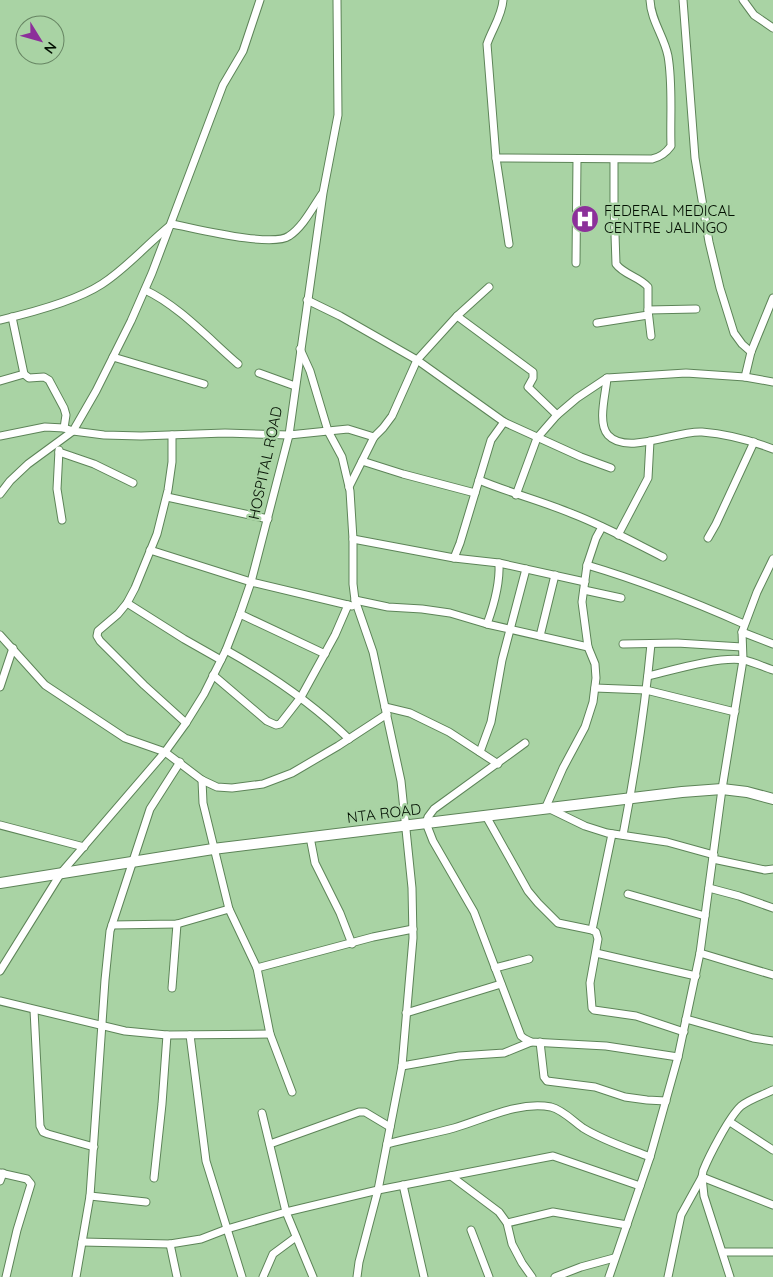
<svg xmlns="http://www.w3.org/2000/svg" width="773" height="1277" viewBox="0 0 773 1277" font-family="Quicksand,sans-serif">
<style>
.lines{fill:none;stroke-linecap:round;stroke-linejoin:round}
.street-casing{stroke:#5d8458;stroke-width:9}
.secondary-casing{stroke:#5d8458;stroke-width:12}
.street{stroke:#fff;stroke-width:7}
.secondary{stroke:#fff;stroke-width:10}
.labels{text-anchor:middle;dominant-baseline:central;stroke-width:5;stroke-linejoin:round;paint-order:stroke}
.poi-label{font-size:15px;fill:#031002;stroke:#a9d3a4;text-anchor:start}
.street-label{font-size:15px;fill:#031002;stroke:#a9d3a4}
</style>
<rect width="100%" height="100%" fill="#a9d3a4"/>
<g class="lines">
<!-- street casing -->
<g class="street-casing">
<g id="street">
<path d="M503,0C502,16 492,29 487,44L496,158L509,244"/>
<path d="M683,0L695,158L709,242L720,288L734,333L742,344L751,352"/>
<path d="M743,0L754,15L773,28"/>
<path d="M496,158L652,159C661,157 666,153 671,146C670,116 673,85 668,56C664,36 651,21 650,0"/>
<path d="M614,160V204L616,264C624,275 640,277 648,287V310L651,336"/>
<path d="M576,263L577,159"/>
<path d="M145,290C178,305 210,340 238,364"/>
<path d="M307,300L340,316L417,360L504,422L581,457L611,468"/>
<path d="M648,310L696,309"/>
<path d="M457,316L533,372V378L528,387L557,415"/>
<path d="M12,317L24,374L29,378L44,377L49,380L64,408L66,415L64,428"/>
<path d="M0,320C30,313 76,301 102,284C127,268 148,243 172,224C194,228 272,248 289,236C303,227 313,207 322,194"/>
<path d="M597,323L648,315"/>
<path d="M300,349L310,371L328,431L348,429L374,437"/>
<path d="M113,357L204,384"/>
<path d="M259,373L295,386"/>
<path d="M745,377L751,352L773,298"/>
<path d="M607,378C606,393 597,423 608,435C627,456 677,430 702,432C726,434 750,440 773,449"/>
<path d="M0,381L24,374"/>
<path d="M172,435V462L168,490L157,534L135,588L127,603L118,614L98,631L97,636L100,641L144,685L186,723"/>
<path d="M0,436L45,427L64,428L73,431L104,435L141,436L225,433L289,435L328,431L342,457L350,491L353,539V584L355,600L373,652L401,781L412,888L413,938L402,1066L378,1190L359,1262L357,1277"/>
<path d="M59,450L57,489L62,520"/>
<path d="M59,452L94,464L133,483"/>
<path d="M362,461L403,474L475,493"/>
<path d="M479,480C510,493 542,501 573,514C604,526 633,542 663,557"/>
<path d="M349,487L374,437L383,428L392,416L417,360L457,316L489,287"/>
<path d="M0,494L10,481L28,464L73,431L96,391L131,321L152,273L223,85L243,51L260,0"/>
<path d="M516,495L537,438L557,415L577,398L607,378L686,373L745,377L773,382"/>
<path d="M167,497L268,519"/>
<path d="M618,535L648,478L650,441"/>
<path d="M708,538L716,524L754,442"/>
<path d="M353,539L454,558L499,563L585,582"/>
<path d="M150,550L251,582L352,606"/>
<path d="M454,558L460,543L491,440L504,422"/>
<path d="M587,565L596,538L602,527"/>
<path d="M584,590L621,598"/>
<path d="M355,600L388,607L422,609L450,613L487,624L588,647"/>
<path d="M127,603L184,639L221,660"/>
<path d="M240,614L325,654"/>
<path d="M487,624C494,605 500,583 499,563"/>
<path d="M742,632L773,644"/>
<path d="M0,635L45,685L125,738L165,752L202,780L217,787L232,788L263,784L292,773L338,746L387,714"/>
<path d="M540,636L555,575"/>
<path d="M623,644L677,643L742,647"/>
<path d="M226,650C271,675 312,703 349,739"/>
<path d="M213,675L267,721L276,725L280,724L301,697L335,635L348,605"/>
<path d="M648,676C673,670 719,656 744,660C753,662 764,667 773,670"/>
<path d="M0,687L13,648"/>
<path d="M595,688L646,690L735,712"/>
<path d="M385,707L410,713L449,732L498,764"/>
<path d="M525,743L434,809L428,817L426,823L433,841L474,912L521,1036L525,1039L531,1042L606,1046L678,1057"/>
<path d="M480,752L491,722L502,660L526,569"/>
<path d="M202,780L203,803L229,909L257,968L270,1034L292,1092"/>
<path d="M545,809L563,768L585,727L593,702L596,678L595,664L588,647L582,602L587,565C641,581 692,601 744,624"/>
<path d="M550,809L585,826L607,833L667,842L714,855"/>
<path d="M486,816L528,891L538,903L558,923L592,930L596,932L598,939L590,983L592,1008L594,1010L636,1016L684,1032"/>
<path d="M0,825L84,847"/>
<path d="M623,835C635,772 645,708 651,644"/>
<path d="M310,837L315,863L340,913L352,944"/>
<path d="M713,859L765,870L773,869"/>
<path d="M709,888L739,896L773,908"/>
<path d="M628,894L705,916"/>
<path d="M112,925L177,924L229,909"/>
<path d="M592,930L612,834"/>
<path d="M596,953L696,976"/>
<path d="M700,953L773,975"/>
<path d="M257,968L373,937L413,929"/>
<path d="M495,968L529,959"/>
<path d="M0,971L61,873L165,752L186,723L204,694L226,650L240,614L251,582L289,435L323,193L338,115L337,0"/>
<path d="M172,988L177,924"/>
<path d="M0,1001L125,1031L167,1035L270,1034"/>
<path d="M34,1010L40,1126L43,1132L48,1134L94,1147"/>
<path d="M406,1013L501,984"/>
<path d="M686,1019L753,1038L773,1041"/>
<path d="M190,1035L206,1161L242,1277"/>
<path d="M540,1042L544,1077L547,1081L595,1087L625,1097L647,1100L666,1101"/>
<path d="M402,1066L459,1056L504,1053L531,1042"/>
<path d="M262,1113L286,1212L313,1277"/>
<path d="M730,1122L773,1150"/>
<path d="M270,1144L359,1112H365L390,1127"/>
<path d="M387,1144C409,1138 432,1134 454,1128C485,1119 518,1101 551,1107C563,1110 573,1121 583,1128C604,1141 627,1148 650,1157"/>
<path d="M0,1173L27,1179L31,1184L17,1230L6,1277"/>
<path d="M451,1176L499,1212L507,1223L512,1244L522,1263L532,1277"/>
<path d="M154,1178L162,1104L167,1035"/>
<path d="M0,1181L3,1173"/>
<path d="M403,1185L424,1277"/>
<path d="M90,1196L146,1202"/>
<path d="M507,1223L553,1212L627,1225"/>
<path d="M471,1230L489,1277"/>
<path d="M82,1242L170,1244L201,1239L227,1229L286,1212L378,1190L553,1156L640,1186"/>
<path d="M170,1244L177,1277"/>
<path d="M723,1252H773"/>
<path d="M76,1277L90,1196L105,980L110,931L150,809L180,762"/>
<path d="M263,1277L273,1254L296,1237"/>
<path d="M555,1277L581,1267L614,1258"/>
<path d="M609,1277L650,1157L678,1057L700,953L722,789L743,660L742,632L757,592L773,559"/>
<path d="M668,1277L681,1215L702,1177L773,1205"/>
<path d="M730,1277L704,1196L702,1177L703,1171C709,1156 729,1117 741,1106C750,1099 763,1095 773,1090"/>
</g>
</g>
<!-- secondary casing -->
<g class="secondary-casing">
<path id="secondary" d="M0,883L213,849L682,792L722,789L747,792L773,799"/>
</g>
<!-- street -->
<use href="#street" class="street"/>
<!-- secondary -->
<use href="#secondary" class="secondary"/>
</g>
<!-- icons -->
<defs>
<g id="hospital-disc" transform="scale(1.4375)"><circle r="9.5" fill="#8c309a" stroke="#a9d3a4"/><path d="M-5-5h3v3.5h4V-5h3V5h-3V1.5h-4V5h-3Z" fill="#fff"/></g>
</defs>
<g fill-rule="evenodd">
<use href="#hospital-disc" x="585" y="219"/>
</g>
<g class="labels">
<!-- poi labels -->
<g class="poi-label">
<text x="604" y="210">FEDERAL MEDICAL<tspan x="604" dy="17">CENTRE JALINGO</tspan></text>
</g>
<!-- street labels -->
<g class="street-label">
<text transform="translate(265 463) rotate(-78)">HOSPITAL ROAD</text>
<text transform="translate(384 813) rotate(-7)">NTA ROAD</text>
</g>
</g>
<!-- north arrow -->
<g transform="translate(40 40) rotate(127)"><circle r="24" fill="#a9d3a4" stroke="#678563"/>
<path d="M0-4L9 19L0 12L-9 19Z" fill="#8c309a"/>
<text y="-8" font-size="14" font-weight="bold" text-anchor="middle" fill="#031002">N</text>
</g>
</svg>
